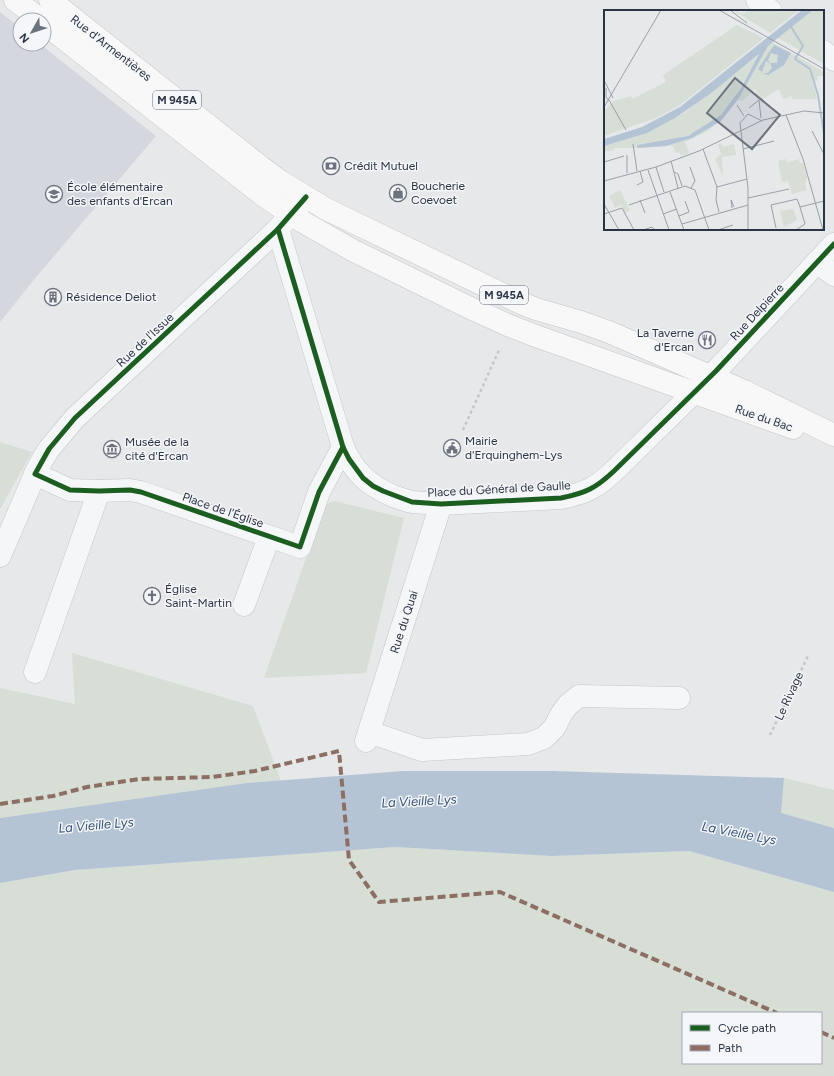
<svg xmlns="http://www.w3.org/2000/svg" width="834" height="1076" viewBox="0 0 834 1076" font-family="Figtree,sans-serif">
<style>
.built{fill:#d4d7dd}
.green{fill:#d6ded6;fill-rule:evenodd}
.water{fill:#b4c4d5}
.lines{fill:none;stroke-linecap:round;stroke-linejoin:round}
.minor-casing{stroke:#c4c6c8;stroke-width:23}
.major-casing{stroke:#c2c5c8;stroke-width:23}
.path{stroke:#c5c6ca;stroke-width:2.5;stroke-dasharray:3 3;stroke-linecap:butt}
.minor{stroke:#f5f6f7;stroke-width:22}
.major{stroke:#f8f8f8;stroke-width:22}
.quiet{stroke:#8d6e63;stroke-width:4;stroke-dasharray:8 4;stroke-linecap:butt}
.cycleway-casing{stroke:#f4f6f9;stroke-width:8}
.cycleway{stroke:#1b5e20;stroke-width:5}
.labels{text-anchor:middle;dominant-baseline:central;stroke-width:3;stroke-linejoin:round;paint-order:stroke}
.shield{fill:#f4f6f9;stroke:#676e7b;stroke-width:1}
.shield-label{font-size:11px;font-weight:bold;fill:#2b3445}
.street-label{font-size:12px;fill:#2b3445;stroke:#f4f6f9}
.poi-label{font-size:12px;fill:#2b3445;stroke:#f4f6f9;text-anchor:start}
.water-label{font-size:13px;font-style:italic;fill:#34527a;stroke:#f4f6f9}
.inset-river{fill:none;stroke:#b4c4d5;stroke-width:2}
.inset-road{fill:none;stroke:#9ba0a8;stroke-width:1}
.view{fill:#6c737f;fill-opacity:0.15;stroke:#6c737f;stroke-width:2}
.inset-edge{fill:none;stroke:#2b3445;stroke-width:2}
</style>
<rect width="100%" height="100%" fill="#e6e8ea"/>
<!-- built -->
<path class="built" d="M0,12L20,28V44H40L156,136L37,276L0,322Z"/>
<!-- green -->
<g class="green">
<path d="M0,442L32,452L0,509Z"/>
<path d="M334,501L404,518L366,673L264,678L311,544L323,506Z"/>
<path d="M72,653L253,706L281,781L247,783L0,818V688L75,704Z"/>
<path d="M784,778L834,790V828L780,813Z"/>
<path d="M395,847L552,856L689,851L834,892V1076H0V883L75,870ZM683,1013H821V1063H683Z"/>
</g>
<!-- water -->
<path class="water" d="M403,771H552L784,778L781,813L834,828V892L689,851L552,856L395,847L75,870L0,883V818L247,783Z"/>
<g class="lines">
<!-- minor casing -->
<g class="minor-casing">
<g id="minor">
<path d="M757,0L771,11"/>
<path d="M823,51L834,60"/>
<path d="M303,200L278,229L343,447C354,472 368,485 393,496C399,498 406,501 413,502C422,503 432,503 441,504L561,498C586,493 596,488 614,471L716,371L834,244"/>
<path d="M817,262L834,275"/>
<path d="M35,474L70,490L99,491L130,490L141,492L300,547L319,492L343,447"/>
<path d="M0,556L35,474L41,462L49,449L75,418L278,229"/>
<path d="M244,605L269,537"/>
<path d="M35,672L99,491"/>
<path d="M369,732L422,750L528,744L544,738L554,728L562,713L568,705L579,696L679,698"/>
<path d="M366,741L441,504"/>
</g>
</g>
<!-- major casing -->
<g class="major-casing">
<g id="major">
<path d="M15,0L41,20"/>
<path d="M50,0L261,167L280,181L326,209L521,303L536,309L581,322L609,332L744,391L834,435"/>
<path d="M44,23L264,196L303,222L354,251L468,307L510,326L536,336L793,428"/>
</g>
</g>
<!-- path -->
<g class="path">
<path d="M463,430L500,348"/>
<path d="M770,735L808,656"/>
</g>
<!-- minor -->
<use href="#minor" class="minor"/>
<!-- major -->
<use href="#major" class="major"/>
<!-- quiet -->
<g class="quiet">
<path d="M0,804L53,796L87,787L139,779L212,777L255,771L339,751L349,860L379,902L500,892L777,1013"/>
<path d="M821,1032L834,1038"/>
</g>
<!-- cycleway casing -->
<g class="cycleway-casing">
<g id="cycleway">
<path d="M306,197L278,229L343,447L349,459L363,478L373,486L383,491L412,502L441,504L561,498C586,493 596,488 614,471L716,371L834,244"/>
<path d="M278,229L75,418L49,449L35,474L70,490L99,491L130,490L141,492L300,547L319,492L343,447"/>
</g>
</g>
<!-- cycleway -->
<use href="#cycleway" class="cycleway"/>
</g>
<!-- icons -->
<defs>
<g id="bank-ring" transform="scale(0.9)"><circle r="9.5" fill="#f4f6f9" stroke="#6c737f" stroke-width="1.5"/><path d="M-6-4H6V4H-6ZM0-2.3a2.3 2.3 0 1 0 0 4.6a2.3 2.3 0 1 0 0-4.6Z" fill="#6c737f"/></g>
<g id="shop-ring" transform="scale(0.9)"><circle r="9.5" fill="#f4f6f9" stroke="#6c737f" stroke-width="1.5"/><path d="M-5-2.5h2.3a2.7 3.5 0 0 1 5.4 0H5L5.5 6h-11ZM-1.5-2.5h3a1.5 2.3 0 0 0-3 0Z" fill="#6c737f"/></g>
<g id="school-ring" transform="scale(0.9)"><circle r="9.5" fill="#f4f6f9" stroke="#6c737f" stroke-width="1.5"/><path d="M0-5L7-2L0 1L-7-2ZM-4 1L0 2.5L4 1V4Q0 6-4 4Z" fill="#6c737f"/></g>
<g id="building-ring" transform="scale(0.9)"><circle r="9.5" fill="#f4f6f9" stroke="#6c737f" stroke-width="1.5"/><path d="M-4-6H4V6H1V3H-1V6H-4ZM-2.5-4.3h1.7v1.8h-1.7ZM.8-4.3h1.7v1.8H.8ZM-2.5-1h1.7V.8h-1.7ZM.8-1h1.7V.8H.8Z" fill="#6c737f"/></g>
<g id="restaurant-ring" transform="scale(0.9)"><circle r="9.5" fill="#f4f6f9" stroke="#6c737f" stroke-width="1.5"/><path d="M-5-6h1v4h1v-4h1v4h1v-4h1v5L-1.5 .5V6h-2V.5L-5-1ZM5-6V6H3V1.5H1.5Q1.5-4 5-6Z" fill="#6c737f"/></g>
<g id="civic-ring" transform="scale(0.9)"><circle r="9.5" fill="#f4f6f9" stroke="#6c737f" stroke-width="1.5"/><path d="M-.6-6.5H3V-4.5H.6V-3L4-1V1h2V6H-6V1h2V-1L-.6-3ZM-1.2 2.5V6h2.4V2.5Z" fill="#6c737f"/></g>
<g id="museum-ring" transform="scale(0.9)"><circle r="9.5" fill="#f4f6f9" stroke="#6c737f" stroke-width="1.5"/><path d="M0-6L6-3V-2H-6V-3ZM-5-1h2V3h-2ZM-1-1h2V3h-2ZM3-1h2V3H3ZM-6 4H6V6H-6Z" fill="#6c737f"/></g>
<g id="church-ring" transform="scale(0.9)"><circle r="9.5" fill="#f4f6f9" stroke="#6c737f" stroke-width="1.5"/><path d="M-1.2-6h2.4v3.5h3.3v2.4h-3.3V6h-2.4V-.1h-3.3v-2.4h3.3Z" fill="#6c737f"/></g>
</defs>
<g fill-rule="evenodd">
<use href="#bank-ring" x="331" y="166"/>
<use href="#shop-ring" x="398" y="193"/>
<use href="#school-ring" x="54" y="194"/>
<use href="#building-ring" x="53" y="297"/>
<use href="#restaurant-ring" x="707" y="340"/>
<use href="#civic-ring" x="452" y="448"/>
<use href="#museum-ring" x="112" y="449"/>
<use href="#church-ring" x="152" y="596"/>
</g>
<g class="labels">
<!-- shield labels -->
<g class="shield">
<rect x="153" y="91" width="48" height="18" rx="3"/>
<rect x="480" y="286" width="48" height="18" rx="3"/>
</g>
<g class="shield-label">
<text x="177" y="100">M 945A</text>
<text x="504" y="295">M 945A</text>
</g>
<!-- street labels -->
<g class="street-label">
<text transform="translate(111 48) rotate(38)">Rue d'Armentières</text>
<text transform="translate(757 312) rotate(-47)">Rue Delpierre</text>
<text transform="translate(145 340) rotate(-43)">Rue de l'Issue</text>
<text transform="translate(764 418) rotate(19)">Rue du Bac</text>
<text transform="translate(499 489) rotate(-3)">Place du Général de Gaulle</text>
<text transform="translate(223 510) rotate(19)">Place de l'Église</text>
<text transform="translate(404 622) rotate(-72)">Rue du Quai</text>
<text transform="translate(789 696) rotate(-65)">Le Rivage</text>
</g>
<!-- poi labels -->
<g class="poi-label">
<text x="344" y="166">Crédit Mutuel</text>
<text x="411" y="186">Boucherie<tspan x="411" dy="14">Coevoet</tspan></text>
<text x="67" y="187">École élémentaire<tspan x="67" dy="14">des enfants d'Ercan</tspan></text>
<text x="66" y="297">Résidence Deliot</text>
<text x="694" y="333" text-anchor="end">La Taverne<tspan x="694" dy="14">d'Ercan</tspan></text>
<text x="465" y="441">Mairie<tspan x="465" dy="14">d'Erquinghem-Lys</tspan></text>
<text x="125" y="442">Musée de la<tspan x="125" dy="14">cité d'Ercan</tspan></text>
<text x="165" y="589">Église<tspan x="165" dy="14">Saint-Martin</tspan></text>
</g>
<!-- water labels -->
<g class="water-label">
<text transform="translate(419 801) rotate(-3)">La Vieille Lys</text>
<text transform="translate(96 825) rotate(-5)">La Vieille Lys</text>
<text transform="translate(739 833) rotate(11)">La Vieille Lys</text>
</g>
</g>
<!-- overview -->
<g transform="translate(604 10)">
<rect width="220" height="220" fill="#e6e8ea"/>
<path d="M129,0L139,4L144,0H195L166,23ZM209,0H220V54L174,28ZM133,15L160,28L76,95L52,108L0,126V101L10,91L27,86L28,89L62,72L59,65ZM168,32L220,62V66H213L214,70L209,71L213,89H188V86L179,89L175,79L156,91L151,79L138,91L134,90L164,36ZM155,45L128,92L117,105L92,123L60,132L34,134V138H10V140L0,142V136L48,120L80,103ZM116,110L104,121L81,132L85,143L77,146L75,142L72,143L69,136H62L88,128ZM117,133L119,137L130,134L132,145L118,147L119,166L111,149L117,144L114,134ZM182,149L183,153L195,149L196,153H199L203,167L201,174L203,180L188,184L184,171L178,172L174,151ZM16,180L26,200L21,203L17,195L11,198L5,186ZM189,199L193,210L180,217L176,201Z" fill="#d6ded6"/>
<path d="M198,0H209L164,36L135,88L117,111L88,128L62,136L34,138L33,135L84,126L117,105L137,78L155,44L106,84L71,108L43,123L0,136V129L38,117L76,97ZM170,35L187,43L180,55L164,65L159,63H164L168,58L166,53L162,51L158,62L154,59ZM167,43L174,45L173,53H166L164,50Z" fill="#b4c4d5" fill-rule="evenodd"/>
<path class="inset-river" d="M186,15L199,36L191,49L206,59L214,85L220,124"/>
<path class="inset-road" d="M115,0L220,59M126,0L143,13M0,70L9,88M2,78V87L5,91M5,90L22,120M155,90L157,108M133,95L140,106M0,97L57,0M145,98L155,90M182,105L199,149L219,220M208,121L220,144M29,134L33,161M99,139L113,177L112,190L115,202M139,139L170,131M23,145V163M67,151L74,178M0,152L20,146M52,157L60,182M52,157L95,141L159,110L200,101L220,103M86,157L91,171L87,178M44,160L65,220M70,162L74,164L78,176M0,171L52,157M33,175L39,172L36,161M113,177L143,169M66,182L80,220M144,188L185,179M36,190L41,203M0,194L15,220M25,195L81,176L91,180L105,220M18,198L30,220M128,198L127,190L130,197M0,204L18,198M59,204L73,199M75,206L85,202L81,191M78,214L144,195M172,218L167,195L193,189L196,197L220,191M39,220L48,217L51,220M114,220L129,215M144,220V178L136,113L144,104L158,111M192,220L201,214L196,197"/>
<path class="view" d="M131,68L176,105L148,139L103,103Z"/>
<rect width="220" height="220" class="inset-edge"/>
</g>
<!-- legend -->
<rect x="682" y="1012" width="140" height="52" fill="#f4f6f9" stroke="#a4a8b1"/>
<rect x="690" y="1025" width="20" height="6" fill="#1b5e20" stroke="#a4a8b1"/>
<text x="718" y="1032" font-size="12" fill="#2b3445">Cycle path</text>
<rect x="690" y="1045" width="20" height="6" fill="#8d6e63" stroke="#a4a8b1"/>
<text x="718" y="1052" font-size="12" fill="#2b3445">Path</text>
<!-- north arrow -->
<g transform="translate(32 32) rotate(231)"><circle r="19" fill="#f4f6f9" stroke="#a4a8b1"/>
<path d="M0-3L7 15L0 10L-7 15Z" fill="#6c737f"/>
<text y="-6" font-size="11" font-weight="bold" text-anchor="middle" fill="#2b3445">N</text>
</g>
</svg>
